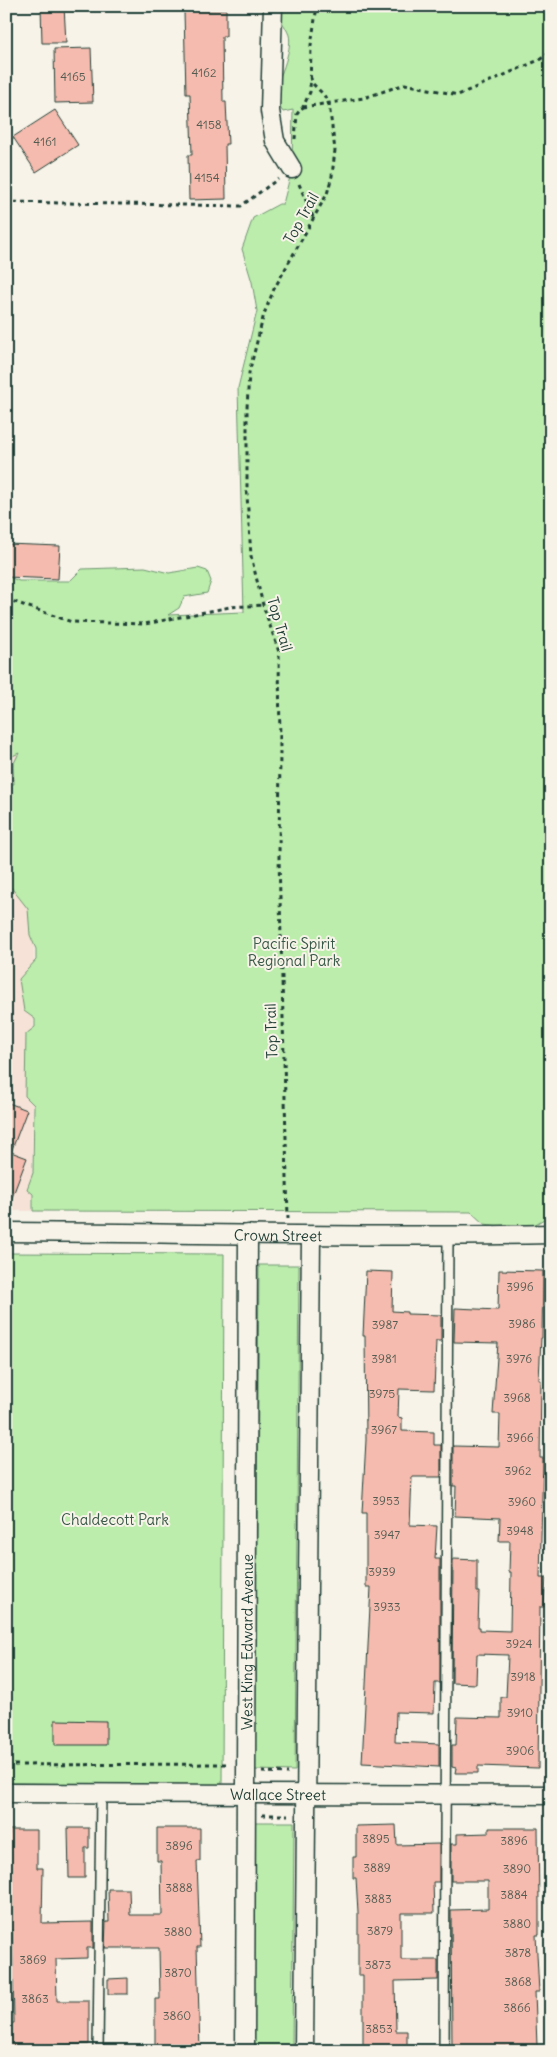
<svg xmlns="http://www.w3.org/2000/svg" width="557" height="2057" viewBox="0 0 557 2057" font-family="Delius,sans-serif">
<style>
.built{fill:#f6e2d7}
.green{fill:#bcedac;stroke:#6e9570}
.building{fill:#f5bbae;stroke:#1f3d34}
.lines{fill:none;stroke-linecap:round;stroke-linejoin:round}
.service-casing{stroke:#1f3d34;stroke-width:12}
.minor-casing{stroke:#1f3d34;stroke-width:21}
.path{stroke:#1f3d34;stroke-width:3;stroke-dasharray:4 4;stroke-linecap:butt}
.service{stroke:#f7f3e8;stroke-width:9}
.minor{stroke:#f7f3e8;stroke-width:18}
.labels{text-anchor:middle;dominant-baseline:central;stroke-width:4;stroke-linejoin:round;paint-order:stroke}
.number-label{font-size:12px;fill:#545c52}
.street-label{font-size:15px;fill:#1f3d34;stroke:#f7f3e8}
.park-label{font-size:15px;fill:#375746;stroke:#f7f3e8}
</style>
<rect width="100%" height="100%" fill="#f7f3e8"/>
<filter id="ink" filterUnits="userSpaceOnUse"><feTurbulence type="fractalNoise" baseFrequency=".02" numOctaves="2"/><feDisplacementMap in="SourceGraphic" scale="10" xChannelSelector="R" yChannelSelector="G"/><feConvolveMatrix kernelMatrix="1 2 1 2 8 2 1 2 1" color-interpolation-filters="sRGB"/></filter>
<g filter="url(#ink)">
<!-- built -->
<path class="built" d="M6,641H37L32,1211H6Z"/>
<!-- green -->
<g class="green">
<path d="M276,6H551V1215L527,1229L484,1224L471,1212L33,1211V1194L27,1189L33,1173L34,1105L25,1096L26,1034L35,1027V1019L24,1011L19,979L36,960V949L30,935L28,909L10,886L8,923H6V828L8,817L6,814V783L14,784L13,765L19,753L6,759V576L19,581H70L82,569L145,567L169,573L198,568L207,571L211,581L207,593L184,597L179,608L168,615L244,612L238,388L257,311L252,282L242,249L253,218L279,204H283L292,169L293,110L283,112L272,96C278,83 293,49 289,35C285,24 277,18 276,6Z"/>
<path d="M6,1253L224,1254L222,1785L6,1783Z"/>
<path d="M259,1265H299L295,1771L255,1770Z"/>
<path d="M254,1822H294L292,2051H252Z"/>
</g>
<!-- building -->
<g class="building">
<path d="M41,6H64L66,43H42Z"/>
<path d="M226,9V36H222L223,102H226L228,144H225L226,199L189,200L188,155H192L190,94H186L184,11Z"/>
<path d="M91,48L93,102L55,103L54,49Z"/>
<path d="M55,110L78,145L36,172L13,137Z"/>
<path d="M6,544L60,546L58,579L6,577Z"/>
<path d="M6,1102L27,1110L11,1152L27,1158L8,1208Z"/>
<path d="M499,1270L543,1271L542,1338H541L539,1380H541L540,1458H543L540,1578H546L544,1607H540L538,1768L478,1766V1773H455L456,1768L452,1767V1745H456L457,1717L501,1718V1697H506L508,1655L477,1654L476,1684L452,1683L453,1559L477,1560V1592H479L478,1627H480V1630L510,1631L511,1572H509L510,1541H499L500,1518L455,1516L456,1486H453V1446L499,1447L500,1414H493L498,1343L454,1342L455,1308L498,1310Z"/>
<path d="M366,1271L393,1272L392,1311L407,1312V1314L441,1315V1341H436L434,1390L399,1389L398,1417L402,1418V1431L434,1432V1445H441V1477H412L410,1525L437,1526L435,1559H440V1683H435L434,1713L396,1712L395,1742L439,1744V1767L362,1763L371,1587H366V1513H362L366,1440L365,1336H363Z"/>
<path d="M55,1720L106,1721V1745H55Z"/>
<path d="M396,1825L397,1845L439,1844V1882H433L434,1913H401V1960H438V1980L395,1981L396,2031H407V2051H363V1975H358V1912L356,1878H353V1857H356V1826Z"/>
<path d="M68,1828H89V1848H85V1878H69Z"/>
<path d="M157,1828H200V1861H197L200,1947H197L200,2051H155V1999H160L159,1948H105L106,1922H109L108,1889H129L130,1915H162L161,1861H157Z"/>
<path d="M489,1828H538L539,1905V1935H536L539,1992H535L537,2046L473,2047V2051H452L451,1910L488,1909V1881H451V1844H457V1834L489,1833Z"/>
<path d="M9,1830H37V1868H43L42,1923L93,1922V1948H87V1958L56,1959L57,2001H89V2044L43,2045L44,2051H9V2023H14L12,1930H8L6,1892V1869H9Z"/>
<path d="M128,1978V1994H108V1979Z"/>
</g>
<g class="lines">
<!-- service casing -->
<g class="service-casing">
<g id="service">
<path d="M98,2051L101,1793"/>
<path d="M444,2051L448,1236"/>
</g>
</g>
<!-- minor casing -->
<g class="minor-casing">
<g id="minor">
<path d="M273,6L270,111L275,141L292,169"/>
<path id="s1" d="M6,1232C188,1233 369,1238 551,1234"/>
<path id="s2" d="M6,1793L551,1795"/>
<path id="s3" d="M245,2051L248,1234"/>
<path d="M304,2051L311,1236"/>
</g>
</g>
<!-- path -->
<g class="path">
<path d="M303,107L364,98L405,84L458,95L539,60L551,52"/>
<path d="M295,139L297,114L303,107L310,92L311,45L317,6"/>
<path d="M299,184L313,217"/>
<path d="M6,202L241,206L278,179"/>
<path d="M6,599L72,622L145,624L230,607L263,605"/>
<path d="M288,1219L279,858L280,750L279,652L263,605L251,556L247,495V408L249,373L264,314L274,289L327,194L332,176L335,150L329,104L324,95L313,84L310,76"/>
<path d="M6,1765L226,1764"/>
<path d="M262,1772L288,1773"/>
<path d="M262,1815H288"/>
</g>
<!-- service -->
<use href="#service" class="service"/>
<!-- minor -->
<use href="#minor" class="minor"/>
</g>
</g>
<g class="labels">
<!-- number labels -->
<g class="number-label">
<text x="204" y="72">4162</text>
<text x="73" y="76">4165</text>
<text x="209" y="124">4158</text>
<text x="45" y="141">4161</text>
<text x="207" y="177">4154</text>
<text x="520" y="1286">3996</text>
<text x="522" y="1323">3986</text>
<text x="385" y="1324">3987</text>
<text x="384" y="1358">3981</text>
<text x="519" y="1358">3976</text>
<text x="382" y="1393">3975</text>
<text x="517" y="1397">3968</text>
<text x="384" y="1429">3967</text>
<text x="520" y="1437">3966</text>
<text x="518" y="1470">3962</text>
<text x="386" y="1500">3953</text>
<text x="522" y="1501">3960</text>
<text x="520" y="1530">3948</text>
<text x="387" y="1534">3947</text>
<text x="382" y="1571">3939</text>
<text x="387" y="1606">3933</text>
<text x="519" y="1643">3924</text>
<text x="523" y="1676">3918</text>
<text x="520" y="1712">3910</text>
<text x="520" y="1750">3906</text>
<text x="376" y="1838">3895</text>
<text x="514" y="1840">3896</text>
<text x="179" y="1845">3896</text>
<text x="377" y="1867">3889</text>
<text x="517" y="1868">3890</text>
<text x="179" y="1887">3888</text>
<text x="514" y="1894">3884</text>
<text x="378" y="1898">3883</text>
<text x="517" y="1923">3880</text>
<text x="380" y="1930">3879</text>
<text x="178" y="1931">3880</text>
<text x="518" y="1952">3878</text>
<text x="33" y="1959">3869</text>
<text x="378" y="1964">3873</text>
<text x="178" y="1972">3870</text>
<text x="518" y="1981">3868</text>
<text x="35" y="1998">3863</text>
<text x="517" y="2007">3866</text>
<text x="177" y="2015">3860</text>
<text x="379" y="2028">3853</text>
</g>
<!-- street labels -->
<g class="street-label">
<text transform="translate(301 218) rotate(-61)">Top Trail</text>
<text transform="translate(280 624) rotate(74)">Top Trail</text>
<text transform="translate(271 1031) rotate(-92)">Top Trail</text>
<text stroke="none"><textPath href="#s1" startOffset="272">Crown Street</textPath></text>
<text stroke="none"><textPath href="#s3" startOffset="409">West King Edward Avenue</textPath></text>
<text stroke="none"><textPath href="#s2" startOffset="272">Wallace Street</textPath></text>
</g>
<!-- park labels -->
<g class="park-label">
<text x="294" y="943">Pacific Spirit<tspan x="294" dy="17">Regional Park</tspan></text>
<text x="115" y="1519">Chaldecott Park</text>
</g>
</g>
<!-- margin -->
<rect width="557" height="2057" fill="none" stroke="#f7f3e8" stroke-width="25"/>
<rect x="12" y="12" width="532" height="2032" fill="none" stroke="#1f3d34" stroke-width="2" filter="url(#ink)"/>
</svg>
